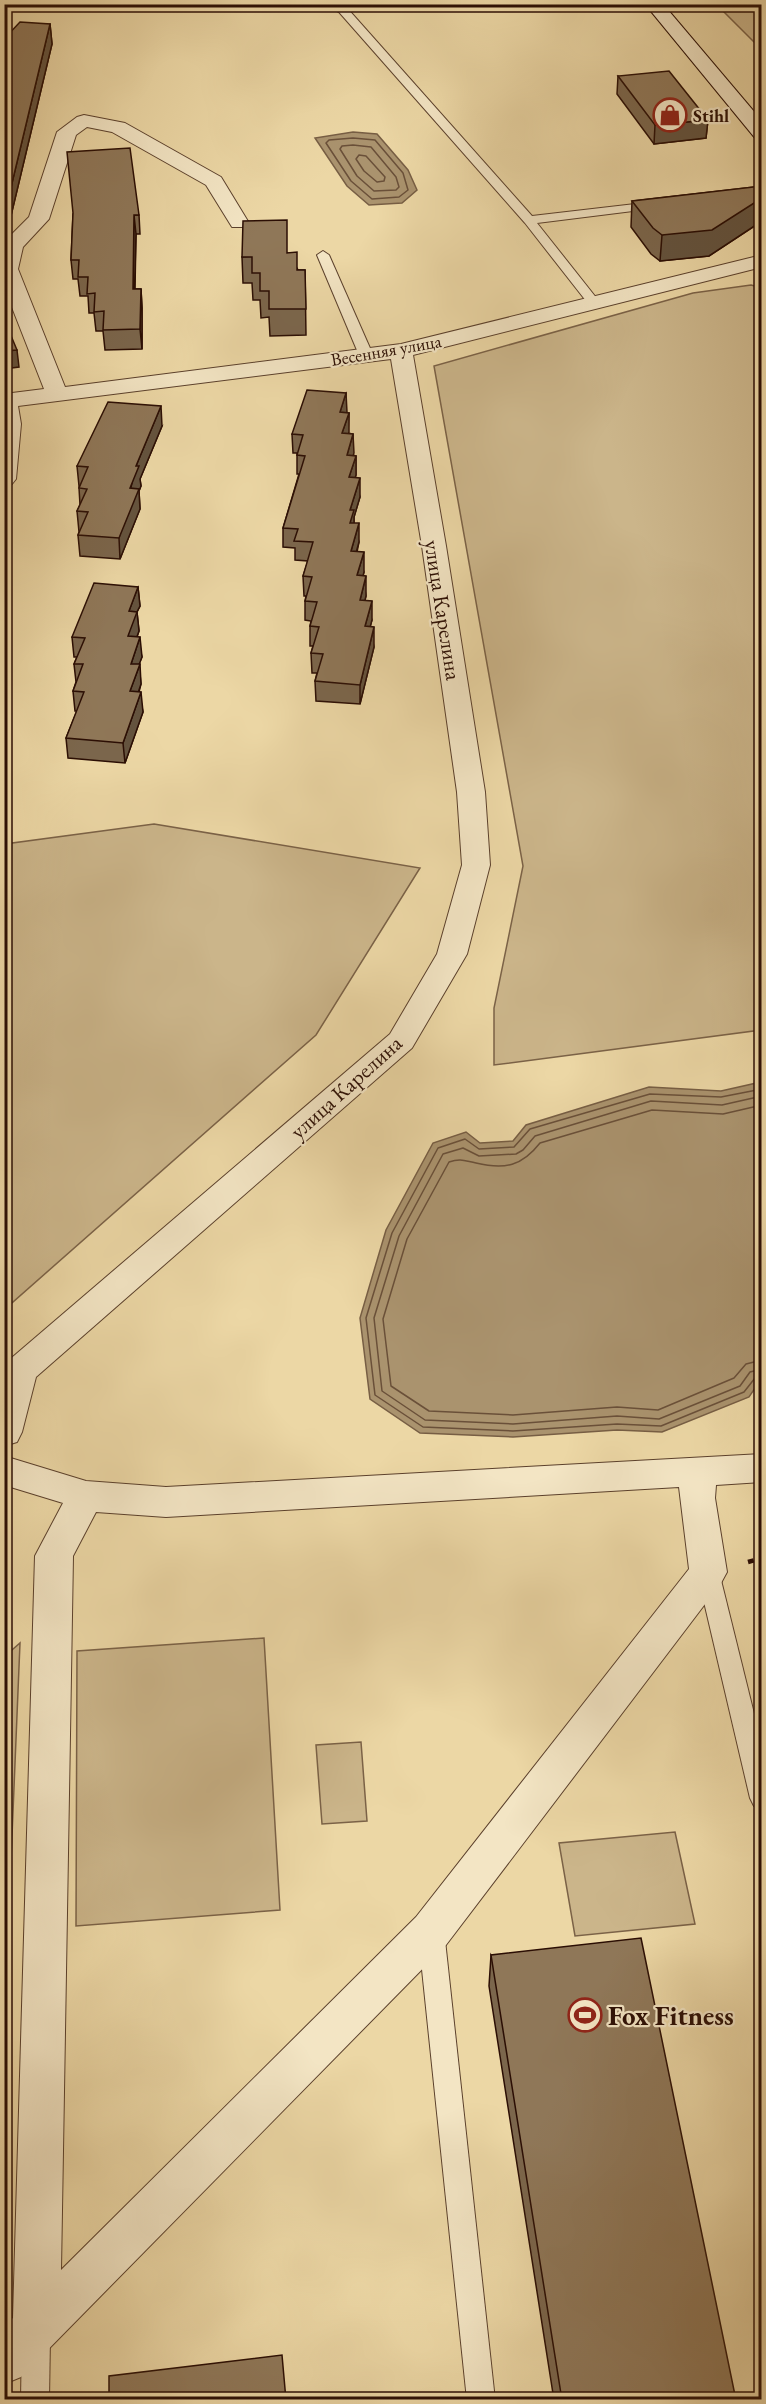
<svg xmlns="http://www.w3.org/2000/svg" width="766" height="2404" viewBox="0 0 766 2404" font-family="'EB Garamond',serif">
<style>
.green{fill:#cbb58a;stroke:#7b6247;stroke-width:1.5}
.water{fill:#aa936e;stroke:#775e44;stroke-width:1.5}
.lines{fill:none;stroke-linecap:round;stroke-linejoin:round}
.shore{stroke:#6a5039;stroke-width:1.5}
.lane-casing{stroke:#5b402c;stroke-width:2}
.street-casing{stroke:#5b402c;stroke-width:2}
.secondary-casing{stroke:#2b0e04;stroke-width:2}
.path-far1{stroke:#2b0e04;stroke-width:4;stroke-dasharray:4.5 3;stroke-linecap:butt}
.path{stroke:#2b0e04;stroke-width:4.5;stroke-dasharray:6 4;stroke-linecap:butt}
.lane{fill:#f3e5c4;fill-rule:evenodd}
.street{fill:#f3e5c4;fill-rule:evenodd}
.secondary{fill:#f3e5c4;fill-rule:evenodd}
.wall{fill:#7b664c;stroke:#2b0e04;stroke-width:1.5}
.shaded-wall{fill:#64533e;stroke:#2b0e04;stroke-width:1.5}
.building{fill:#8f7758;stroke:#2b0e04;stroke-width:1.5}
.labels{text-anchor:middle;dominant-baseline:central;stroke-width:4.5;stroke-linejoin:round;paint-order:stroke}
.far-poi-label{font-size:18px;font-weight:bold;fill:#2b0e04;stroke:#f3e5c4;text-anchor:start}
.far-street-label{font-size:18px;fill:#2b0e04;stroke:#f3e5c4}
.street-label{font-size:22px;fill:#2b0e04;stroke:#f3e5c4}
.near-poi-label{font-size:27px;font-weight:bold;fill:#2b0e04;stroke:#f3e5c4;text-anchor:start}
</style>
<rect width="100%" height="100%" fill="#ecd7a5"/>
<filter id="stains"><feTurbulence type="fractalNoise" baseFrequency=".00333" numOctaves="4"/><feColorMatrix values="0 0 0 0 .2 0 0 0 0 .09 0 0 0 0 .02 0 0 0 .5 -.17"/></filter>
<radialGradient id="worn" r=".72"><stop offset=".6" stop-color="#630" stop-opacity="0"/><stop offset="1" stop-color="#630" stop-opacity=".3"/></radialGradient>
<!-- green -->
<g class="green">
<path d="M717,5H761V49Z"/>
<path d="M751,285L762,288L761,1030L494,1065V1008L523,866L434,366L693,293Z"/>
<path d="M154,824L420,868L316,1035L5,1309V844Z"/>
<path d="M264,1638L280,1910L76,1926L77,1651Z"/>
<path d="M20,1643L9,1908L5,1911V1656Z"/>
<path d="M361,1742L367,1821L322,1824L316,1745Z"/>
<path d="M675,1832L695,1924L575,1936L559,1843Z"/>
</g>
<!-- water -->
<g class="water">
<path d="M353,132L377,134L408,170L417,190L402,203L369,205L347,186L315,138Z"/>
<path d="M761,1082L762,1378L749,1397L662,1432L617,1430L513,1437L420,1433L370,1399L360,1318L386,1230L433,1143L466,1132L480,1143L513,1141L526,1125L649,1087L721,1091Z"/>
</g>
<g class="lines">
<!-- shore -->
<g class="shore">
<path d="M353,138L375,140L403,173L408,190L399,197L372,199L351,181L326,143L329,140Z"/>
<path d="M353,145L371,147L396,177L399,187L396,190L374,191L357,176L340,149L342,146Z"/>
<path d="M359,155L366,156L385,177L384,181L377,182L364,171L356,159Z"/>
<path d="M762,1089L721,1097L650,1094L530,1129L514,1147L479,1149L465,1139L438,1148L392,1233L366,1318L375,1395L423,1427L513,1431L617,1424L661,1426L744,1392L755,1378L762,1376"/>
<path d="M762,1096L722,1105L651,1101L535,1136L523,1150L516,1154L479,1156L463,1148L443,1154L399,1236L374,1318L382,1391L425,1420L513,1424L617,1416L659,1419L740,1386L750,1372L762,1369"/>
<path d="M762,1105L723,1114L652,1110L540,1143C522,1166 505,1170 476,1163C465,1161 461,1158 449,1162L407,1239L383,1319L391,1386L429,1411L513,1415L617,1407L658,1410L734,1378L746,1364L762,1360"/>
</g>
<!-- lane casing -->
<g class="lane-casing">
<g id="lane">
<path d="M321,4H337L347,8L532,216L661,201V207L657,208L537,223L598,300L600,303L598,306H590L525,223L339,12Z"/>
<path d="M323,251L329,255L373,355L371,358L366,359L359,355L317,255Z"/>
<path d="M708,1563L716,1566L719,1572L762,1746V1808L754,1806L750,1798L697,1572L700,1566Z"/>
<path d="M431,1919L440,1923L444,1931L495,2400H467L418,1931L422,1923Z"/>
<path d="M36,2322L46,2326L50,2336L49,2400H21L22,2336L26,2326Z"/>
</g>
</g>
<!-- street casing -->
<g class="street-casing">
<g id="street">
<path d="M84,115L125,123L221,177L249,223L246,227H232L206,185L112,132L87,127L76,135L49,219L23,247L18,269L65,387L401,344L762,255V267L413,355L446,546L485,792L490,865L467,954L412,1048L36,1377L22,1432L17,1442L4,1446V1367L8,1361L390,1034L437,954L462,865L457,792L422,546L391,359L18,406L21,424L16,479L12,484L4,486V394L44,389L4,287V242L29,217L57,132L77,117Z"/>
<path d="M762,1454V1482L716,1485L715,1498L727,1572L721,1583L446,1945L21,2377L4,2384V2326L13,2318L35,1556L63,1503L4,1485V1456L86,1481L166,1487ZM679,1487L689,1569L416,1917L61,2270L73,1556L96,1512L166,1517Z"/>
</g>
</g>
<!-- secondary casing -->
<g class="secondary-casing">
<path id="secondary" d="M645,4H663L762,121V140L755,138Z"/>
</g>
<!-- path-far1 -->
<path class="path-far1" d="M759,1559L762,1558"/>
<!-- path -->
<path class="path" d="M748,1562L762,1558"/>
<!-- lane -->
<use href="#lane" class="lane"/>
<!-- street -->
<use href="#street" class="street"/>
<!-- secondary -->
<use href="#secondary" class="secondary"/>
</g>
<!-- wall -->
<g class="wall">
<path d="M50,24L52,44L9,224H4V39Z"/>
<path d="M618,76L708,120L706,138L654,144L617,94Z"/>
<path d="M762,186V221L709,256L660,261L651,254L631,227L632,201Z"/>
<path d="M73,214L139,215L140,234H136L135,289H141L142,308V349L105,350L103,331H96L94,313H89L88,296H80L78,279H73L71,260Z"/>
<path d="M288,253L298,270H305L306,335L270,336L269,317L261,318L260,300H253L252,283H243L242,257Z"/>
<path d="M346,393V413H349L348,433L353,434V455L356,456V475L355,478L360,497L354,517V523L359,542L357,552L364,572L363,576L366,596L365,600L372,620L370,627L374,647L360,704L316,701L315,681L317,673H312L311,653L313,646H310V626L311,621L305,620V601L306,596H304L303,576L308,561L295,560V548L283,547V528L299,474H297V453H293L292,434Z"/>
<path d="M162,426L140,479L141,486L139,491L140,509L120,559L80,556L78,535L79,532L77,511L80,505L79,488V486L77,466Z"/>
<path d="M138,587L140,606L137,612L139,631L137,637L142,657L139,664L141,684L139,692L143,712L125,763L68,758L66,738L77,711H75L73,691L76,682L74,664L77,657H74L72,637Z"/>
<path d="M491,1955L736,2400H554L489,1986Z"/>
</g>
<!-- shaded-wall -->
<g class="shaded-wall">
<path d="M50,24L52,44L9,224L7,204Z"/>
<path d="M708,120L706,138L654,144L655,125Z"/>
<path d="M762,198V221L709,256L660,261L662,235Z"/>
<path d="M134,215L136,234L134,309L133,289Z"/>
<path d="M141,289L142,308V349L140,329Z"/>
<path d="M17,350L19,367L4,369V351Z"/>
<path d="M346,393L347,412L341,431L340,412Z"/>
<path d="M161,406L162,426L140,479L141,486L139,491L140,509L120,559L119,538L136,466Z"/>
<path d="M349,413V432L343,452L342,433Z"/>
<path d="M353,434L354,453L347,474V455Z"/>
<path d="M356,456V475L349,497V477Z"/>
<path d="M360,478V497L354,517V529L351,542L350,510Z"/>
<path d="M359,523V542L351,571V551Z"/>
<path d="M364,552V572L358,595L357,575Z"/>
<path d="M366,576V596L360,620V600Z"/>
<path d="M138,587L140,606L137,612L139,631L130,656L128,636L129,611Z"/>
<path d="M372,601V620L365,646V626Z"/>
<path d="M374,627V647L360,704V685Z"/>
<path d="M140,637L142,657L132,683L131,664Z"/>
<path d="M140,664L141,684L132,711L130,691Z"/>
<path d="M141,692L143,712L125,763L123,743Z"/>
</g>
<!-- building -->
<g class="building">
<path d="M20,22L50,24L7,204H4V39Z"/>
<path d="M669,71L708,120L655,125L618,76Z"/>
<path d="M130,148L139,215H134L133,289H141L140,329L103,330L104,311L94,312L95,293L87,294L88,277H78L79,260H71L73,213L67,152Z"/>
<path d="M762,186V198L712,230L662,235L653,228L632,201Z"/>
<path d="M287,220V253L297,252V270H305L306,309H269V291H260V273H252V257H242L243,221Z"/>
<path d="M4,319L17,350L4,351Z"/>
<path d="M307,390L346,393L340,412L349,413L342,433L353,434L347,455L356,456L349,477L360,478L350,510H354L350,523H359L351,551L364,552L357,575L366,576L360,600L372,601L365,626L374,627L360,685L315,681L323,654L311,653L319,627L310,626L317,602L305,601L312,577L303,576L313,542L294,541L298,529L283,528L305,456L297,455L303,435L292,434Z"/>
<path d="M108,402L161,406L136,466H139L130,488L139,489L119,538L78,535L88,512L77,511L87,489L79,488L88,467L77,466Z"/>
<path d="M94,583L138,587L129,611L137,612L128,636L140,637L131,664H140L130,691L141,692L123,743L66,738L84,692L73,691L83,664H74L85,638L72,637Z"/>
<path d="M641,1938L736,2400H562L491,1955Z"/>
<path d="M282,2355L286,2400H109V2376Z"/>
</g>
<!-- icons -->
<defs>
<g id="shop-ring" transform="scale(1.725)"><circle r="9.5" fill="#f3e5c4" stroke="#8f2418" stroke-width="1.5"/><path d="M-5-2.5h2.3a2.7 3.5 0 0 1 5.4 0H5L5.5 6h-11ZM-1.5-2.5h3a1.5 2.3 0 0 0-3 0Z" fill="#8f2418"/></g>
<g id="stadium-ring" transform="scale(1.725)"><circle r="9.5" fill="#f3e5c4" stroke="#8f2418" stroke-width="1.5"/><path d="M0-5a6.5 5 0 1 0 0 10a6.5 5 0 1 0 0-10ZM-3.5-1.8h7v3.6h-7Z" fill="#8f2418"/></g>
</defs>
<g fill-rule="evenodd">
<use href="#shop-ring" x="670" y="115"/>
<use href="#stadium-ring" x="585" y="2015"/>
</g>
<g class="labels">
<!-- far-poi labels -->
<g class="far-poi-label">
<text x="693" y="115">Stihl</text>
</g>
<!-- far-street labels -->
<g class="far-street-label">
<text transform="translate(386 350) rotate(-10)">Весенняя улица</text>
</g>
<!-- street labels -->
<g class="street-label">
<text transform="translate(443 610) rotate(81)">улица Карелина</text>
<text transform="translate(346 1087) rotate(-42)">улица Карелина</text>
</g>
<!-- near-poi labels -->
<g class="near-poi-label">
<text x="608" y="2015">Fox Fitness</text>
</g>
</g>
<!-- margin -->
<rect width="766" height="2404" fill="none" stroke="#ecd7a5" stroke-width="24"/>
<rect x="6" y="6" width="754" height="2392" fill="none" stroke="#2b0e04" stroke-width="3"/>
<rect x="12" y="12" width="742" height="2380" fill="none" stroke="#2b0e04" stroke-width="1.5"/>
<rect width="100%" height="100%" filter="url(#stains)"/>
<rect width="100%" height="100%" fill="url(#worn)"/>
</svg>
